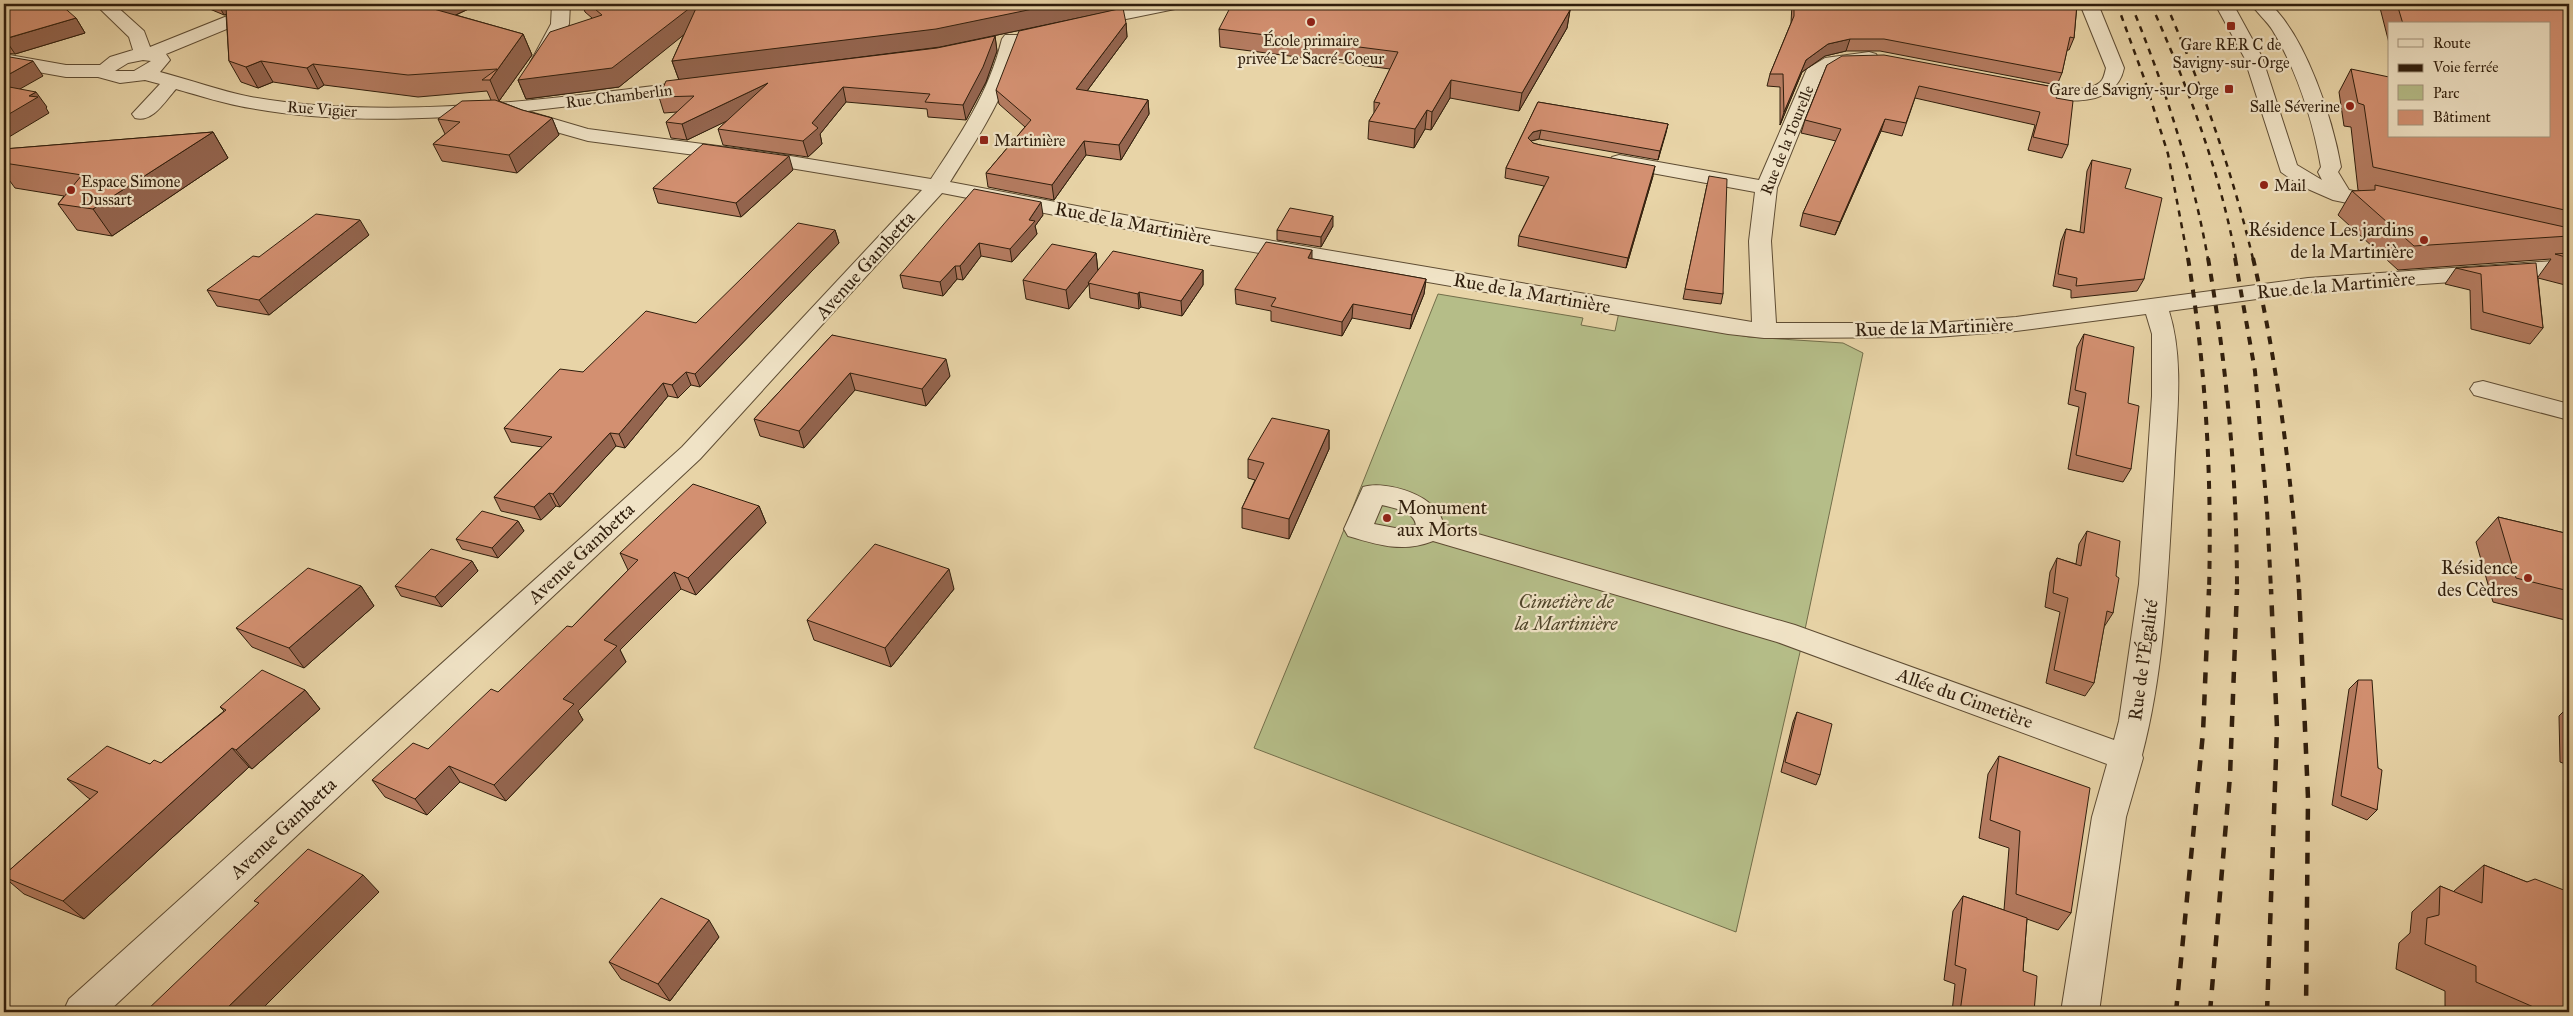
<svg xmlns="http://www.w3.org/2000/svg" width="2573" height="1016" viewBox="0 0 2573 1016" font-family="'IM FELL Great Primer',serif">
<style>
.green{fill:#b5bd88;stroke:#726e4a}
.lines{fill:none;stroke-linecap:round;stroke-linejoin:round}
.minor-casing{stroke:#5e4c33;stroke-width:2}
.minor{fill:#f0e3c6;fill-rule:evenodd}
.rail-far2{stroke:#301e0c;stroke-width:2.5;stroke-dasharray:6 6;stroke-linecap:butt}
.rail-far1{stroke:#301e0c;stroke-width:4;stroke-dasharray:8 8;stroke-linecap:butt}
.rail{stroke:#301e0c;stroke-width:4.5;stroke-dasharray:11 11;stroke-linecap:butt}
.wall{fill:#b57c61;stroke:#301e0c}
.shaded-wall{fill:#94654f;stroke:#301e0c}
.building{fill:#d39071;stroke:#301e0c}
.poi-dot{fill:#8f2418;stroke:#f0e3c6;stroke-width:2}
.labels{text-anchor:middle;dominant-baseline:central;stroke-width:4.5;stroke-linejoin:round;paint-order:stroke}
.far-poi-label{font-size:16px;fill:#301e0c;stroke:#f0e3c6;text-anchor:start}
.far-street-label{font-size:16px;fill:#301e0c;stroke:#f0e3c6}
.street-label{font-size:19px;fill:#301e0c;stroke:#f0e3c6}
.poi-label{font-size:19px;fill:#301e0c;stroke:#f0e3c6;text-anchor:end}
.park-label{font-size:19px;font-style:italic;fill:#51462b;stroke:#f0e3c6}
</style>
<rect width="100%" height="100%" fill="#e8d4a7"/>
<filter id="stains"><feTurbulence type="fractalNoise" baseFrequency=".004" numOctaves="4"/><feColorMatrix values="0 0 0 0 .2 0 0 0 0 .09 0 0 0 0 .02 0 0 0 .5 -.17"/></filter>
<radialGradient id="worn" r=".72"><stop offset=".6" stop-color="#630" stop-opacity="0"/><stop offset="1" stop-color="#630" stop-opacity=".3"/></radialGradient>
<!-- green -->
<path class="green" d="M1438,294L1583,318L1581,325L1615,331L1619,312L1749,337L1843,343L1863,353L1803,639L1736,932L1254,748L1339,542Z"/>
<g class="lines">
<!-- minor casing -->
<g class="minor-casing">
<g id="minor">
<path d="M95,4H114L144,31L150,47L257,4H281L278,8L166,54L170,60L160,72C191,80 220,91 251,97C393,122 558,98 700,80L707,82L710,86L707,90L527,111L588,129L772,153L931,179C961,134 989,92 1002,39L1005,35H1017L1020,39C1008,93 979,136 950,182L1167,223L1752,322L1749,241L1755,192L1619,167L1612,165L1609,161L1612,157L1619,155L1759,180L1807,69L1825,58L1869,52L1876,54L1878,58L1876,62L1837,67L1822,76L1777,188L1771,241L1776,323H1936L2016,317L2308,278L2569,260V274L2308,292L2169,311C2185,362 2176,420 2174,473C2168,567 2166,664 2142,755L2143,758L2126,817L2099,1012H2061L2092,817L2107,764L1777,642L1433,541C1403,553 1378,545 1348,536L1344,529L1363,487C1387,480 1439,496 1443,524L1795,625L2114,740L2119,721L2139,584L2152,396V334L2146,314L2016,331L1936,337L1764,338L1728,334L1167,237L942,193L700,459L108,1012H63L69,999L682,447L922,190L772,165L588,141L514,120L511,116L513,113C427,119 336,124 250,108C225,104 201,96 176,89C165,101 153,123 135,118L132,114L160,84L145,80L120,83L98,77H66L4,66V54L66,65H100L110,57L133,50L129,37ZM143,60L151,61L134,71H115L128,63ZM1382,505C1394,508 1414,511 1416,525L1395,528L1374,524Z"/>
<path d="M552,4H570L569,24L546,67H532L530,63L551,24Z"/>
<path d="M1150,4H1184L1181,8L1175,9L1087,27L1081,26L1078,22L1081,18Z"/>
<path d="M2080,4H2098L2124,68C2114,115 2048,100 2013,91L2010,87L2013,83L2020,81C2038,85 2090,97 2102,80C2104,77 2105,72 2106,68Z"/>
<path d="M2215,4H2233L2262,57L2297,165L2322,180L2318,172L2321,167C2313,121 2297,71 2273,31C2267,21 2257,13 2251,4H2270C2306,37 2333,120 2341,167L2338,172L2349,190L2394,200L2397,205L2394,210L2386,211L2333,200L2301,186L2281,172L2244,57Z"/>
<path d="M2483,381L2569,404V420L2474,395L2470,389L2474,383Z"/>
</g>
</g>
<!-- minor -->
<use href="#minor" class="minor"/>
<!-- rail-far2 -->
<g class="rail-far2">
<path d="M2117,4L2144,78L2168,154L2188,259"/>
<path d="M2131,4C2165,87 2192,170 2208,259"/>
<path d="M2151,4C2187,85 2220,171 2236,259"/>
<path d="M2166,4C2202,87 2232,170 2253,259"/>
</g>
<!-- rail-far1 -->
<g class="rail-far1">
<path d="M2188,258C2206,368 2212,479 2209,590"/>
<path d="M2208,258C2227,367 2237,479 2237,590"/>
<path d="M2235,258L2255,371L2267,510L2271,590"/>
<path d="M2253,258C2278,366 2292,479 2299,590"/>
</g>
<!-- rail -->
<g class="rail">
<path d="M2299,589L2308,798L2306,1012"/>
<path d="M2176,1012L2203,733L2209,589"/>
<path d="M2210,1012L2230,776L2237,589"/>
<path d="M2267,1012L2277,728L2271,589"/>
</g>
</g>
<!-- wall -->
<g class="wall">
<path d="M4,4L76,18L85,33L15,54L4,53Z"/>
<path d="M198,4H479L456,15L523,34L532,55L499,101L522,110L552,118L559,135L517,173L442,161L433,144L445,134L438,119L491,100L487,91L418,97L324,85L318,89L273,82L258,88L241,82L229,61L226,14L224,15Z"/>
<path d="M582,4H1145L940,47L735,73L937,48L995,36L997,51L986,82L966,120L928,117L927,109L846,102L820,134L822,144L808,157L723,145L718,129L728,120L687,140L671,138L666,122L677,112L664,113L659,97L679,80L672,61L684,34L619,87L526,99L518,80L592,18L585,12Z"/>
<path d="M1792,4H2077L2074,38L2069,50H2067L2062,73L2057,85L1880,51H1846L1825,56L1802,72L1780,125V87L1767,86L1770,74L1791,23Z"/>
<path d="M2379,4H2569V286L2538,278L2543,328L2530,344L2471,329L2470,290L2445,284L2456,268L2538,277L2551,259L2398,270L2338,215L2352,191H2361L2358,190L2351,127L2344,126L2339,92L2351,69L2389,136L2549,24H2389V43Z"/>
<path d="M1570,10L1567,28L1519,111L1450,98L1431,130L1425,129L1414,148L1368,139L1369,121L1374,113V102L1390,69L1220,47L1219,29Z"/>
<path d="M1126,23L1127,37L1087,91L1148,100L1149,114L1121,160L1086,155L1054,200L988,187L986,173L1025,127L999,104L996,90Z"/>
<path d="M1827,65L2056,98L2068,145L2062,158L2028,150L2035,125L1915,98L1902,136L1881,131L1835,235L1800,226L1803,213L1836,141L1801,133L1805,120Z"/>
<path d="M1538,102L1668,124L1658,160L1539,139L1531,141L1533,143L1653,176L1626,268L1518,246L1519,236L1544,186L1505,178L1506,168Z"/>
<path d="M213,132L228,158L112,236L77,230L58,204L64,196L15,188L4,173V149Z"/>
<path d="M2092,160L2125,188L2144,279L2137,291L2071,298V290L2053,286L2061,241L2066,229L2080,232L2087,171Z"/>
<path d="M793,170L741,217L658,203L653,188Z"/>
<path d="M1707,185L1723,294L1721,304L1683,299Z"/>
<path d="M1043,215L1035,226L1037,234L1012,262L981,256L963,280L957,279L943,296L903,288L900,275Z"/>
<path d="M1333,226L1321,247L1277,240V230Z"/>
<path d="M835,230L839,243L700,387L691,385L678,398L668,396L625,448L616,446L560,507L556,506L541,520L501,511L494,497L542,447L511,442L504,428L583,372L696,323Z"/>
<path d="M369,235L269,315L217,306L207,290L259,257Z"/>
<path d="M1096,253L1098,271L1203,270V285L1182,316L1141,307L1139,309L1090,298L1089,284L1069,309L1026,299L1023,280Z"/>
<path d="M1312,259L1426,279L1424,294L1410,329L1352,318L1342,336L1271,321V311L1236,304L1235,289Z"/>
<path d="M2084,334L2131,469L2123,482L2068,469L2079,407L2068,404L2077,347Z"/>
<path d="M832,335L950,376L926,406L855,390L804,448L760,436L754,419Z"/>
<path d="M1329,430V449L1289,539L1242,528V508L1255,480L1248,478V459Z"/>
<path d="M759,506L766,523L696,595L681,589L620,650L626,662L578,711L583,720L506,801L460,782L427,815L385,797L372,780L428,749L498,692L572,627L628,570L620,553Z"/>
<path d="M2498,517L2569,534V621L2493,602L2476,542Z"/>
<path d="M518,521L524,531L498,558L462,549L456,539Z"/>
<path d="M2087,531L2116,576L2113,613L2104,627L2094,683L2085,696L2046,683L2060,612L2045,607L2050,572L2057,558L2076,564L2079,544Z"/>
<path d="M472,561L478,571L442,607L401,596L395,586Z"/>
<path d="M361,586L374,606L304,668L252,647L236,628Z"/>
<path d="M954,589L891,667L814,640L807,620Z"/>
<path d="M2358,680L2378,768L2377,810L2367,820L2332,805L2349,689Z"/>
<path d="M305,690L320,709L252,769L249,767L84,919L24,894L4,877V875L90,799L87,797L67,779L150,764L161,763L224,711L220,707Z"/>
<path d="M2569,706V814H2568V765L2560,762L2559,716Z"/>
<path d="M1797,712L1820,775L1816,785L1781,772L1793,722Z"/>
<path d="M1999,756L2071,913L2058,930L2027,919L2023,971L2034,1012H1952L1955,984L1944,980L1953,911L1963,896L2004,910L2009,848L1979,838L1988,774Z"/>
<path d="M2484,865L2527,882L2569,892V988L2564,992V1012H2459L2445,1006V991L2396,969L2399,943L2410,933L2412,912L2440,886L2454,892V891Z"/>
<path d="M719,937L670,1001L621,979L609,962Z"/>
</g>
<!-- shaded-wall -->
<g class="shaded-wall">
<path d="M218,4H253L224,15Z"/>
<path d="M428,4H479L432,26L423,6Z"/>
<path d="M695,4H702L706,17L619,87L526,99L518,80Z"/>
<path d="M1057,4H1145L940,47L679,80L672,61Z"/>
<path d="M1570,10L1567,28L1519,111L1522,93Z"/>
<path d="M76,18L85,33L15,54L5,39Z"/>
<path d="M1126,23L1127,37L1078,103L1076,89Z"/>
<path d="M523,34L532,55L499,101L490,80Z"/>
<path d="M995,36L997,51L986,82L966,120L963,105Z"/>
<path d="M1850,39L1846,51L1825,56L1802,72L1780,125L1784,112L1806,60L1828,44Z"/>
<path d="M33,61L43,76L4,98V77Z"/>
<path d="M261,61L273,82L258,88L246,67Z"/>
<path d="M313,64L324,85L318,89L307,68Z"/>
<path d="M1451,80L1450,98L1431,130L1432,112Z"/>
<path d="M768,83L773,99L687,140L682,124Z"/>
<path d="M843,87L846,102L820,134L822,144L808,157L803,141L812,123Z"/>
<path d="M36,92L47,107L46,108L49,113L4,140V117L29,96Z"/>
<path d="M1148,100L1149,114L1121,160L1119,145Z"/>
<path d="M1427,110L1425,129L1414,148L1415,129Z"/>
<path d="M552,118L559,135L517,173L509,155Z"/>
<path d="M1885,119L1881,131L1835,235L1840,222Z"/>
<path d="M1668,124L1666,133L1658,160L1660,151Z"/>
<path d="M1541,130L1539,139L1531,141L1528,138L1533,132Z"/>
<path d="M213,132L228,158L112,236L93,209Z"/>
<path d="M1084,141L1086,155L1054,200L1052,185Z"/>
<path d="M789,156L793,170L741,217L736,203Z"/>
<path d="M1655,166L1653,176L1626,268L1628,258Z"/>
<path d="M1041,202L1043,215L1035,226L1037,234L1012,262L1010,249L1029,220Z"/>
<path d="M1333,216V226L1321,247V237Z"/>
<path d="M360,220L369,235L269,315L259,300Z"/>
<path d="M835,230L839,243L700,387L695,374Z"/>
<path d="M979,243L981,256L963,280L960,266Z"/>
<path d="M1312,250V264L1308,258Z"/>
<path d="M1096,253L1098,272L1088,283L1089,284L1069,309L1066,290Z"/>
<path d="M955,266L957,279L943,296L940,282Z"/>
<path d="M1203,270V285L1182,316L1181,301Z"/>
<path d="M1426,279L1424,294L1410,329L1412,315Z"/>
<path d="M1139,292L1141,307L1139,309L1138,294Z"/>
<path d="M1353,304L1352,318L1342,336V322Z"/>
<path d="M946,359L950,376L926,406L922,389Z"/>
<path d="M686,372L691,385L678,398L672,385Z"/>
<path d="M850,373L855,390L804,448L799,431Z"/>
<path d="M663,383L668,396L625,448L619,434Z"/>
<path d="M1329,430V449L1289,539V519Z"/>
<path d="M610,433L616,446L560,507L553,494Z"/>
<path d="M549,493L556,506L541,520L534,507Z"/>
<path d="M759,506L766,523L696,595L688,578Z"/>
<path d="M518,521L524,531L498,558L492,548Z"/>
<path d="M472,561L478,571L442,607L435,597Z"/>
<path d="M949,569L954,589L891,667L885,648Z"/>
<path d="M674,572L681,589L620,650L626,662L578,711L583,720L506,801L494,785L604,640Z"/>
<path d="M361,586L374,606L304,668L289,648Z"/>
<path d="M305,690L320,709L252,769L236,750Z"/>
<path d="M232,748L249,767L84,919L63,901Z"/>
<path d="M449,766L460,782L427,815L415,799Z"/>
<path d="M363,875L379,892L259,1012H223Z"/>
<path d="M709,920L719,937L670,1001L658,984Z"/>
</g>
<!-- building -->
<g class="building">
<path d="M4,4H60L76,18L4,39Z"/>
<path d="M232,4H428L423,6L523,34L490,80H482L497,69L408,75L313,64L307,68L261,61L246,67L229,61L226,6Z"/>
<path d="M589,4H695L612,68L518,80L550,32L602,15Z"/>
<path d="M698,4H1057L936,29L672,61Z"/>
<path d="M1232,4H1537L1570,10L1522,93L1451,80L1432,112L1427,110L1415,129L1369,121L1380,103L1374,102L1398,52L1219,29Z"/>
<path d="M1794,4H2077L2074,38L2070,37L2062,73L1884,39H1850L1828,44L1806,60L1784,112L1783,74H1770L1794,16Z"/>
<path d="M2397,4H2569V211L2373,167L2364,105L2358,103L2351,69L2389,77V136H2549V24H2403Z"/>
<path d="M1123,8L1126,23L1076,89L1148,100L1119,145L1084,141L1052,185L986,173L1031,120L996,90L1019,31Z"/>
<path d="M995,36L983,67L963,105L925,102L930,94L843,87L812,123L818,128L803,141L718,129L768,83L682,124L666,122L694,96L659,97L666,81L937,48Z"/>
<path d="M1884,55L2059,88L2056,98L2073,101L2068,145L2033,137L2040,112L1919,86L1906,123L1885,119L1840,222L1803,213L1841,129L1805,120L1827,65L1842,56Z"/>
<path d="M4,56L33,61L4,77Z"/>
<path d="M4,86L36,92L29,96L38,97L4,117Z"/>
<path d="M495,100L522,110L552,118L509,155L433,144L460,122L438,119L462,101Z"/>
<path d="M1538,102L1668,124L1660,151L1541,130L1533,132L1528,138L1533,143L1540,145L1655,166L1628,258L1519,236L1549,177L1506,168Z"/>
<path d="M213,132L93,209L58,204L82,175L4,163V149Z"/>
<path d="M703,144L789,156L736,203L653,188Z"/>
<path d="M2092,160L2131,169L2125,188L2162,198L2144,279L2076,286L2077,278L2058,274L2066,229L2084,233Z"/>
<path d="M1709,176L1727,179L1723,294L1685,289Z"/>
<path d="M2375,185L2569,228V236L2414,246L2352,191L2375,190Z"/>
<path d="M974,189L1041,202L1029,220L1035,221L1010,249L979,243L960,266H955L940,282L900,275Z"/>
<path d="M1290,208L1333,216L1321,237L1277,230Z"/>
<path d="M316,214L360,220L259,300L207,290L253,256L259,257Z"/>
<path d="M798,223L835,230L695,374L686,372L672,385L663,383L619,434L610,433L553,494L549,493L534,507L494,497L552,437L504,428L560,369L583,372L646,311L696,323Z"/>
<path d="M1266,242L1312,250L1308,258L1426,279L1412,315L1353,304L1342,322L1271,306L1276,298L1235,289Z"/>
<path d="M1052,244L1096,253L1066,290L1023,280Z"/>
<path d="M1113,251L1203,270L1181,301L1139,292L1138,294L1088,283Z"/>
<path d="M2569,253V258L2555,254Z"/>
<path d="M2536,263L2543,328L2483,312L2481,274L2456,268Z"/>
<path d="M2084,334L2134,347L2128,403L2139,406L2131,469L2076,455L2086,393L2075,390Z"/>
<path d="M832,335L946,359L922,389L850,373L799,431L754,419Z"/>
<path d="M1272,418L1329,430L1289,519L1242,508L1264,463L1248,459Z"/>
<path d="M693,484L759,506L688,578L674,572L604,640L617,646L563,699L574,704L494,785L449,766L415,799L372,780L413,743L428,749L491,689L498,692L567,626L572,627L638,560L620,553Z"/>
<path d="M482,511L518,521L492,548L456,539Z"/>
<path d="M2498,517L2569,534V591L2516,578Z"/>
<path d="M2087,531L2120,541L2116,576L2119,578L2113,613L2107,611L2094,683L2054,670L2068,598L2053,593L2057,558L2081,566Z"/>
<path d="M875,544L949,569L885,648L807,620Z"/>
<path d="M431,549L472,561L435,597L395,586Z"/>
<path d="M308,568L361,586L289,648L236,628Z"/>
<path d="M262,670L305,690L236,750L232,748L63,901L4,877V875L98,792L67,779L107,746L150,764L154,760L161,763L226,710L220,707Z"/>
<path d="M2358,680H2372L2378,768L2382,770L2377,810L2341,796Z"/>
<path d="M1797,712L1832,724L1820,775L1785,762Z"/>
<path d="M1999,756L2090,788L2071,913L2016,894L2020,831L1990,820Z"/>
<path d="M308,849L363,875L223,1012H145L259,903L254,901Z"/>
<path d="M2484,865L2527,882L2535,879L2569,892V973L2564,971V1012H2545L2476,982V966L2425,944L2427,918L2439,915L2440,886L2482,903Z"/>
<path d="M1963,896L2027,918L2023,971L2037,976L2034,1012H1960L1966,969L1955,965Z"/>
<path d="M661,898L709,920L658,984L609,962Z"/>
</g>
<!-- markers -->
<g class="poi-dot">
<circle cx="1311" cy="22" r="5"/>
<rect x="2226" y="21" width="10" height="10" rx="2.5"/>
<rect x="2224" y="84" width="10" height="10" rx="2.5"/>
<circle cx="2350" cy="106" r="5"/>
<rect x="979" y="135" width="10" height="10" rx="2.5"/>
<circle cx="2264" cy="185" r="5"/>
<circle cx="71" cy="190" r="5"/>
<circle cx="2424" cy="240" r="5"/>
<circle cx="1387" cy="518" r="5"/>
<circle cx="2528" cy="578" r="5"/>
</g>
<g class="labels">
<!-- far-poi labels -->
<g class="far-poi-label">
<text x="1311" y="40" text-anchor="middle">École primaire<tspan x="1311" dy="18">privée Le Sacré-Coeur</tspan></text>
<text x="2231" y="44" text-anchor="middle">Gare RER C de<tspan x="2231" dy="18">Savigny-sur-Orge</tspan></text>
<text x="2219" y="89" text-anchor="end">Gare de Savigny-sur-Orge</text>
<text x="2340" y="106" text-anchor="end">Salle Séverine</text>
<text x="994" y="140">Martinière</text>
<text x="81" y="181">Espace Simone<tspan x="81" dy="18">Dussart</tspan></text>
<text x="2274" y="185">Mail</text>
</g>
<!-- far-street labels -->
<g class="far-street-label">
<text transform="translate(619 96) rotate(-7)">Rue Chamberlin</text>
<text transform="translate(322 109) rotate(4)">Rue Vigier</text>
<text transform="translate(1787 140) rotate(-68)">Rue de la Tourelle</text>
</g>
<!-- street labels -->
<g class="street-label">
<text transform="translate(1133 223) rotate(11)">Rue de la Martinière</text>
<text transform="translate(865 265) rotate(-48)">Avenue Gambetta</text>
<text transform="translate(2336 285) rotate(-5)">Rue de la Martinière</text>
<text transform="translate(1532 293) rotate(10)">Rue de la Martinière</text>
<text transform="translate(1934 327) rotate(-2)">Rue de la Martinière</text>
<text transform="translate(581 553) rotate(-43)">Avenue Gambetta</text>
<text transform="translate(2143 660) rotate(-82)">Rue de l'Égalité</text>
<text transform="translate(1965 698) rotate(20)">Allée du Cimetière</text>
<text transform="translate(283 828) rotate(-43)">Avenue Gambetta</text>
</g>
<!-- poi labels -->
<g class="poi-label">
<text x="2414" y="229">Résidence Les jardins<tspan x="2414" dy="22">de la Martinière</tspan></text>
<text x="1397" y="507" text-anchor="start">Monument<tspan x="1397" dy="22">aux Morts</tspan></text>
<text x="2518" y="567">Résidence<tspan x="2518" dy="22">des Cèdres</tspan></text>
</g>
<!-- park labels -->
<g class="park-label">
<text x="1566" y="601">Cimetière de<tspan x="1566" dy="22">la Martinière</tspan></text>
</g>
</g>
<!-- margin -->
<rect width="2573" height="1016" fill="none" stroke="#e8d4a7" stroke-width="20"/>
<rect x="5" y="5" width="2563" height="1006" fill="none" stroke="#301e0c" stroke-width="2.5"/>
<rect x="10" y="10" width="2553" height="996" fill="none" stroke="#301e0c"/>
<!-- legend -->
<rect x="2388" y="22" width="162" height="115" fill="#f0e3c6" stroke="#a3947c"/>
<rect x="2398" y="39" width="25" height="8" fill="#f0e3c6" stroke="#a3947c"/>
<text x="2433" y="48" font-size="15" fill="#301e0c">Route</text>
<rect x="2398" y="64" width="25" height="8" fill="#301e0c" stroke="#a3947c"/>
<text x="2433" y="72" font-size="15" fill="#301e0c">Voie ferrée</text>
<rect x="2398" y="85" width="25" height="15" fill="#b5bd88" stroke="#a3947c"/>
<text x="2433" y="98" font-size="15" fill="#301e0c">Parc</text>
<rect x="2398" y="110" width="25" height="15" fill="#d39071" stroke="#a3947c"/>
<text x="2433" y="122" font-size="15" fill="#301e0c">Bâtiment</text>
<rect width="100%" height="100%" filter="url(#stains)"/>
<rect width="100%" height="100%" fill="url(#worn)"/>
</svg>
